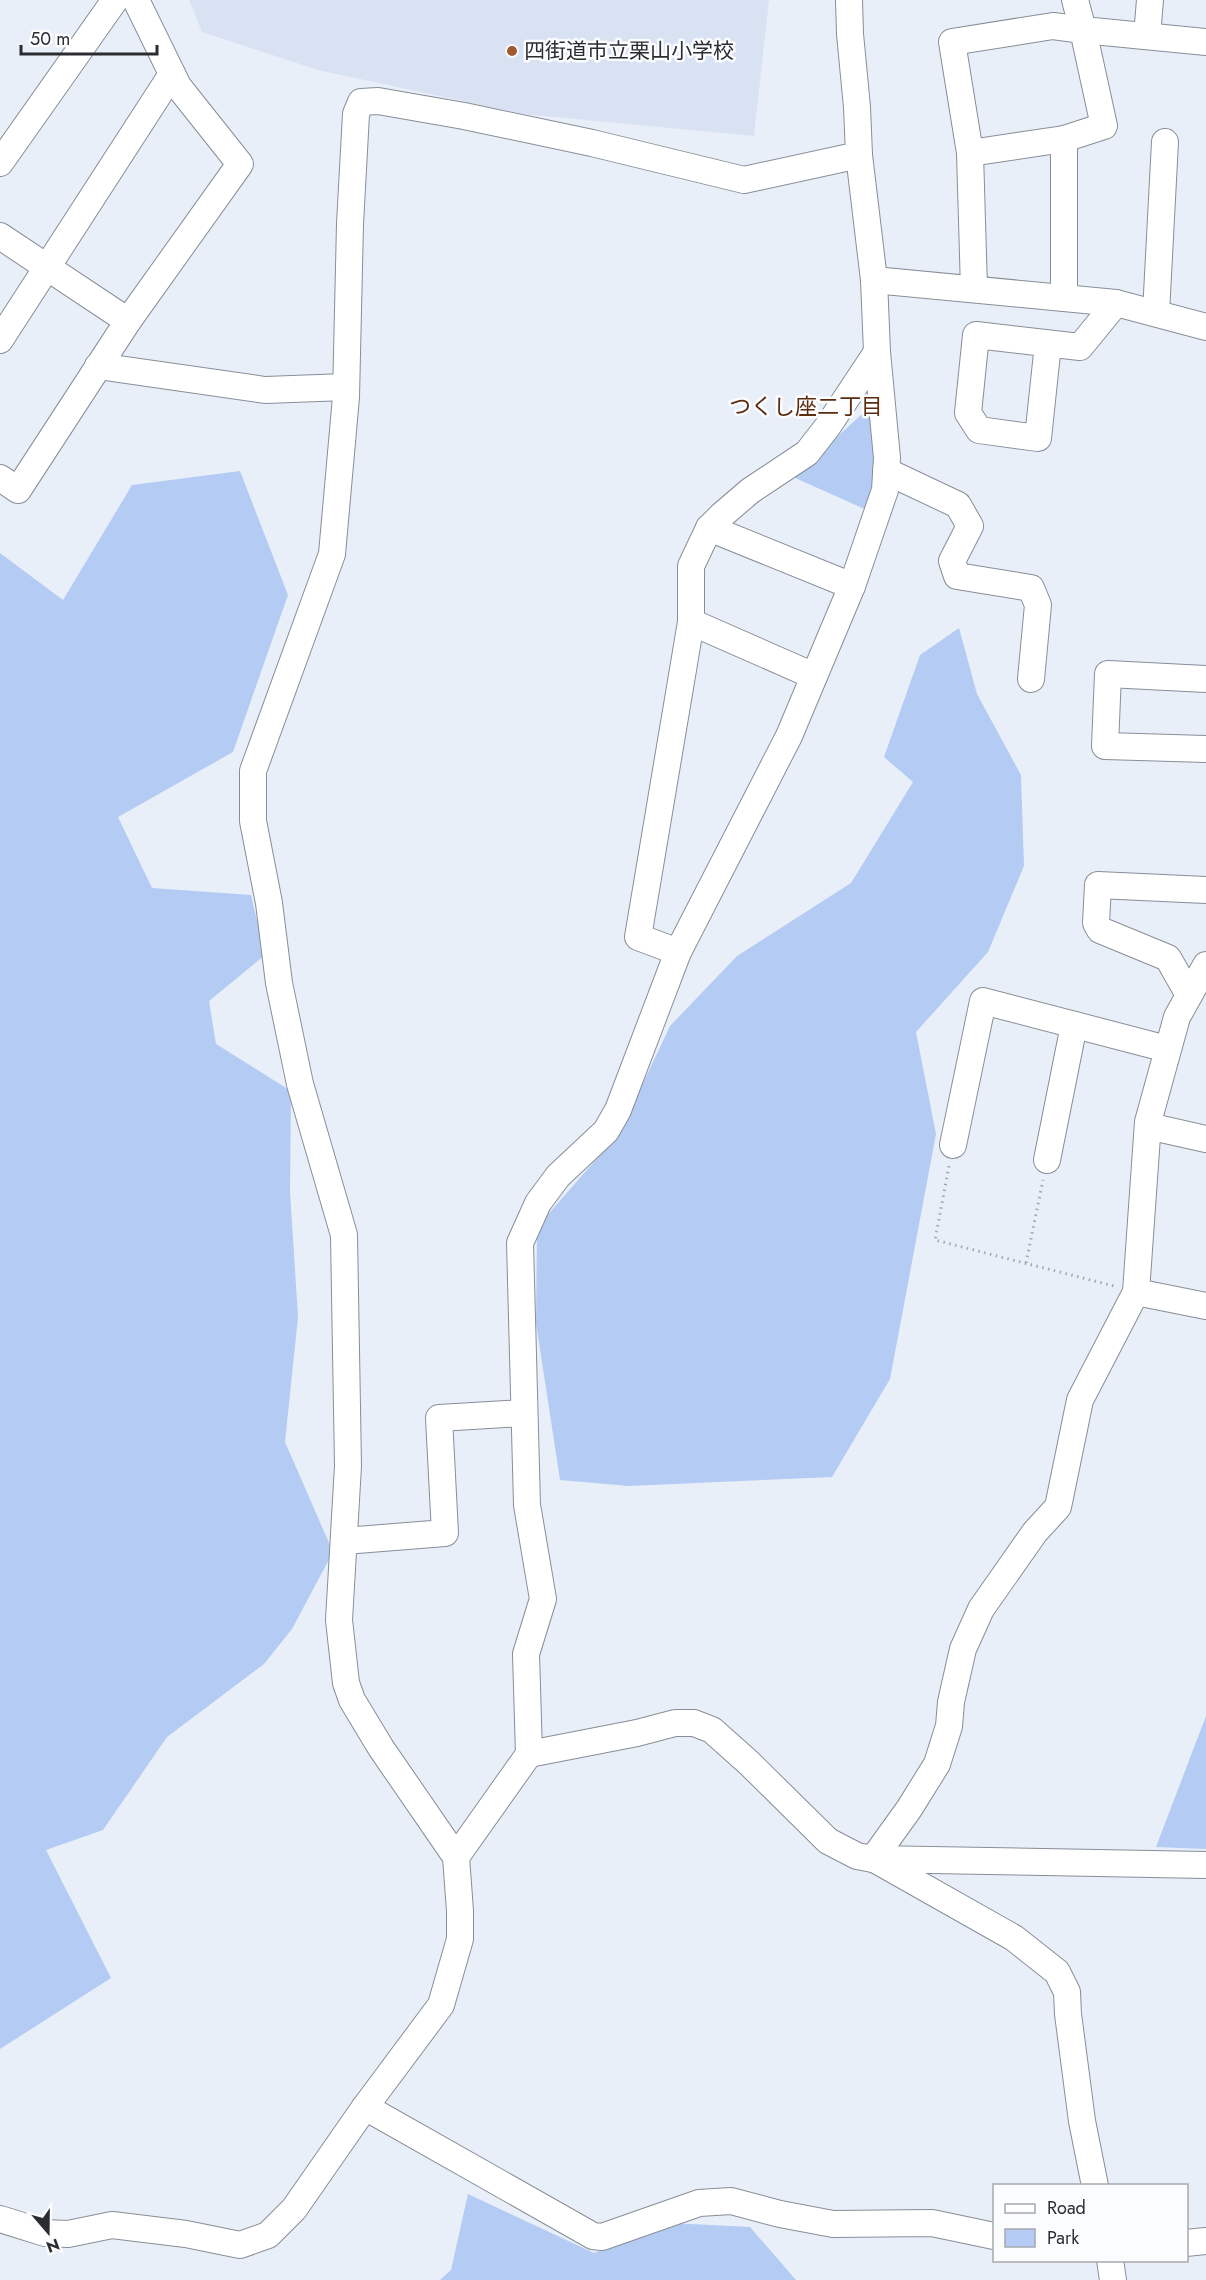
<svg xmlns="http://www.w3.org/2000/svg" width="1206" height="2280" viewBox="0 0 1206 2280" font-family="Jost,'Noto Sans JP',sans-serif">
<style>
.built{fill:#d9e2f3}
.green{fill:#b4cbf4}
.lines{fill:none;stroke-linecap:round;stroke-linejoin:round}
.minor-casing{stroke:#888e97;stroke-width:28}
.path{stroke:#a4a8b0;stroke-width:3;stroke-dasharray:1.5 4.5;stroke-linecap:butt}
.minor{stroke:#fff;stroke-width:26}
.poi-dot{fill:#a05a2e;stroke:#fbfcfe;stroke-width:2}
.labels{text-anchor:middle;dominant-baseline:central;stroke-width:5;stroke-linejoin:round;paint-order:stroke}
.poi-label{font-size:21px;fill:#2a2c30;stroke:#fbfcfe;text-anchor:start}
.neighbourhood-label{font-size:22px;fill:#5b2c0d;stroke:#fbfcfe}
</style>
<rect width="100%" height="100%" fill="#e9eff9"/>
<!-- built -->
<path class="built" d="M189,0H769L754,136L523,114L318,70L202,32Z"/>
<!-- green -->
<g class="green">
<path d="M872,405L878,463L869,511L793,477Z"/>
<path d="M240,471L288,595L233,752L118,817L152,888L251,895L265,955L209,1001L216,1044L291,1091L290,1192L298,1317L285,1442L333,1552L292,1629L264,1664L167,1737L103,1830L46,1850L111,1978L0,2049V553L63,600L132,485Z"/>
<path d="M959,628L977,694L1021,775L1024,866L988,952L916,1032L936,1134L890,1379L832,1477L629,1486L560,1480L536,1323L537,1227L620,1132L670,1026L737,956L851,883L913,782L884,757L920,655Z"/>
<path d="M1206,1716V1849L1156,1847Z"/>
<path d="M468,2194L594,2253L670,2223L750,2227L796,2280H440L451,2270Z"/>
</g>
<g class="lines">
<!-- minor casing -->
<g class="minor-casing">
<g id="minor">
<path d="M1075,0L1083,30L1206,42"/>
<path d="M1147,36L1150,0"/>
<path d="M970,153L1064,139L1104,126L1083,30L1053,26L952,42L970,153L974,289"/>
<path d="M0,163L115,0"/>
<path d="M0,236L128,321"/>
<path d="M874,280L1116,303L1206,327"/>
<path d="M1064,298V139"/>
<path d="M1156,313L1165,142"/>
<path d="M0,340L172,74"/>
<path d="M1048,344L1038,438L979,430L968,413L976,335L1080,347L1116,303"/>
<path d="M98,366L265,390L346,387"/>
<path d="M886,471L958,505L970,526L952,561L957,576L1031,588L1038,605L1031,679"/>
<path d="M0,478L18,490L128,321L240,164L178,86L136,0"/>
<path d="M709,528L852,586"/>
<path d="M691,622L814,676"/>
<path d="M1206,679L1108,674L1105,746L1206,749"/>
<path d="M678,952L638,937L691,622V566L709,528L722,515L750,491L807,453L828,426L877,352"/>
<path d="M1189,995L1168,958L1100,930L1096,923L1098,885L1206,890"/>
<path d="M1148,1126L1206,1139"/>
<path d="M953,1145L983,1001L1167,1049"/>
<path d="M1047,1160L1074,1025"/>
<path d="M1136,1292L1206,1306"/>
<path d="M344,1541L445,1533L439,1418L524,1413"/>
<path d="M529,1754L637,1733L675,1723H694L712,1730L749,1763L828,1841L857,1856L873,1859L1206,1865"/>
<path d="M456,1857L529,1754L526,1654L543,1599L527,1505L520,1243L538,1203L558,1176L606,1131L618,1110L678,952L789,736L852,586L885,490L887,458L877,352L874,280L859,155L857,107L850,34L849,0"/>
<path d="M873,1859L909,1809L937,1764L949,1726L951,1702L963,1649L981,1609L1035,1532L1058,1507L1080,1400L1136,1292L1148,1122L1177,1017L1206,965"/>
<path d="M876,1860L1014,1938L1057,1972L1067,1992L1068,2014L1082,2121L1095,2186"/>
<path d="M365,2107L593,2236L602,2237L699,2203L731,2201L780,2214L833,2224L932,2223L994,2236"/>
<path d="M0,2219L45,2233L68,2234L112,2225L186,2234L240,2245L268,2235L294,2209L365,2107L441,2005L460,1939V1911L456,1857L381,1748L352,1700L346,1683L339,1620L348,1466L344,1235L300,1084L279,983L269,903L253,821V771L332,554L346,397L350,224L356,114L361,102L378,101L464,116L592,143L744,180L859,155"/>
<path d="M1186,2243L1206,2241"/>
<path d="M1110,2260L1113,2280"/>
</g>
</g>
<!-- path -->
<g class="path">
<path d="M949,1166L935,1240L1114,1286"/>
<path d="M1026,1263L1043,1180"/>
</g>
<!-- minor -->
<use href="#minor" class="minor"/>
</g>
<!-- markers -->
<circle class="poi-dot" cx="512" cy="51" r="6"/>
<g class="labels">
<!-- poi labels -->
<g class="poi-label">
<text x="524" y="51">四街道市立栗山小学校</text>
</g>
<!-- neighbourhood labels -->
<g class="neighbourhood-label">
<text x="806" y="406">つくし座二丁目</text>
</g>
</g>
<!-- legend -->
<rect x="993" y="2184" width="195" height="78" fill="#fbfcfe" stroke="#a7a9ac" stroke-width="1.5"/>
<rect x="1005" y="2204" width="30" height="9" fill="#ffffff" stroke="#a7a9ac" stroke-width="1.5"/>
<text x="1047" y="2214" font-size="18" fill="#2a2c30">Road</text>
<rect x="1005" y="2229" width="30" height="18" fill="#b4cbf4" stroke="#a7a9ac" stroke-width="1.5"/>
<text x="1047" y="2244" font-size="18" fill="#2a2c30">Park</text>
<!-- north arrow -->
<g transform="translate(48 2232) rotate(160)" stroke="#fbfcfe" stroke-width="4.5" paint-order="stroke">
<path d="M0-4.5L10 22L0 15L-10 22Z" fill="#2a2c30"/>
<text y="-9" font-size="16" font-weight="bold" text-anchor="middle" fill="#2a2c30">N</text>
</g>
<!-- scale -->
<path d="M21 45v9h136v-9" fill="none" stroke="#2a2c30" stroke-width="3"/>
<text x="30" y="45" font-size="18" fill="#2a2c30" stroke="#fbfcfe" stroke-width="4.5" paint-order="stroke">50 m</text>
</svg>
